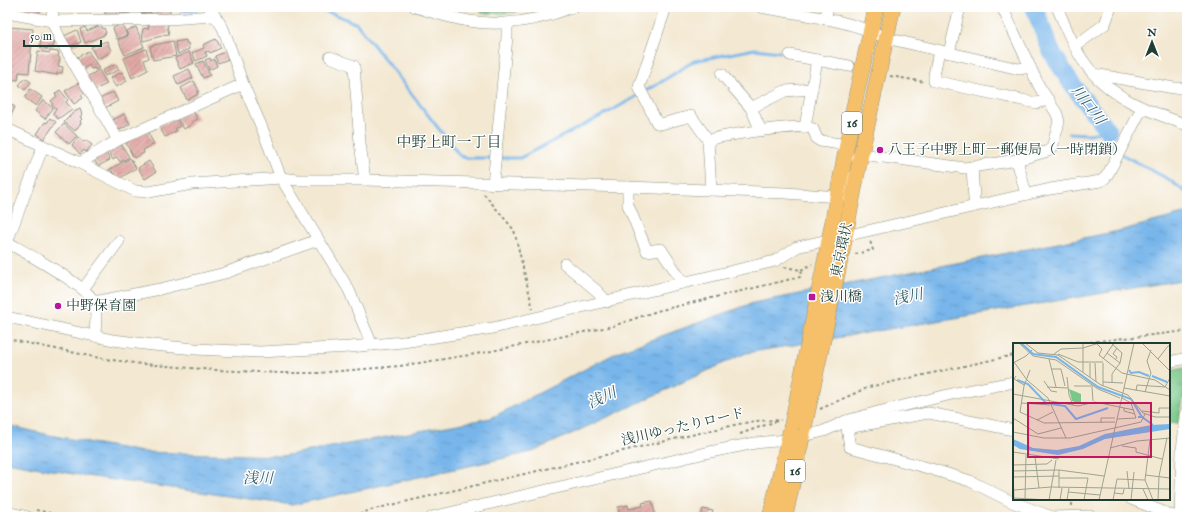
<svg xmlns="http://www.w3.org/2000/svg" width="1194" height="524" viewBox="0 0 1194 524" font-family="'IM FELL English','Noto Serif JP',serif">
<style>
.park{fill:url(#park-tufts);stroke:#4c825e}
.water{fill:url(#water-ripples);stroke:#4b798f}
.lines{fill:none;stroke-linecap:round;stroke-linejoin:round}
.stream{stroke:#77b5ea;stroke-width:3}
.river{stroke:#77b5ea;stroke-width:18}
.building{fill:url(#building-hatch)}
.minor-casing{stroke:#899282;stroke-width:12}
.highway-casing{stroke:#899282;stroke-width:16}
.path{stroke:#899282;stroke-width:2;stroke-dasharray:3 3;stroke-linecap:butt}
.minor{stroke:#fff;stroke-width:11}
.highway{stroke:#f6c06b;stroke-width:15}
.highway-bridge-casing{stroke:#899282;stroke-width:16;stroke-linecap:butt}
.highway-bridge{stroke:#f6c06b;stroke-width:15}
.poi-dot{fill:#b5179e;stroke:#fff;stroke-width:1.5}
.labels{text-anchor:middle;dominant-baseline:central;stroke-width:3;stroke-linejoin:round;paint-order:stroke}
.shield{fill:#fff;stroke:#627771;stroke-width:1}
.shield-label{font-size:13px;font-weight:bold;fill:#1f3d34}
.poi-label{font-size:14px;fill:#1f3d34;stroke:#fff;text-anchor:start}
.street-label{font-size:14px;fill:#1f3d34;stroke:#fff}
.water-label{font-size:15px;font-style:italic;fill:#39616b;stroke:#fff}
.neighbourhood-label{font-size:15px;fill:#1f3d34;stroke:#fff}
.inset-river{fill:none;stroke:#77b5ea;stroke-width:2}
.inset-road{fill:none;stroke:#9ea492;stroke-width:1}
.view{fill:#c2185b;fill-opacity:0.15;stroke:#c2185b;stroke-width:2}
.inset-edge{fill:none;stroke:#1f3d34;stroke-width:2}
</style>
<defs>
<pattern id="park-tufts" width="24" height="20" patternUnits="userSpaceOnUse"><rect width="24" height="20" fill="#79c889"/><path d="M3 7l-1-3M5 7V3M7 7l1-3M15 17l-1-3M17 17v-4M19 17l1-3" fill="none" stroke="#63a471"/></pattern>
<pattern id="water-ripples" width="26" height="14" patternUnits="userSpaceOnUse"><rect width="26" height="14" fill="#77b5ea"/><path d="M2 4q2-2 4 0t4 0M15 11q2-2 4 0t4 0" fill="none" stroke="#6194be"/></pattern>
<pattern id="building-hatch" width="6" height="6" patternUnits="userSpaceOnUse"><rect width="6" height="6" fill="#e2a9a6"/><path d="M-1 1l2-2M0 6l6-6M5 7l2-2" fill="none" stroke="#b78b88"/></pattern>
</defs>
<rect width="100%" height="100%" fill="#fff"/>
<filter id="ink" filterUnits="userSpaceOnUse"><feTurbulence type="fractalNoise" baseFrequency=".025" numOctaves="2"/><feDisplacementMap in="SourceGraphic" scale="8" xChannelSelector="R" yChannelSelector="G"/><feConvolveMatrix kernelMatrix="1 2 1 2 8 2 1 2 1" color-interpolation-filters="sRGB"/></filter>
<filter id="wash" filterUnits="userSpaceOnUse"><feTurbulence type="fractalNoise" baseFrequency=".012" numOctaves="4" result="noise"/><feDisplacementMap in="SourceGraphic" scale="16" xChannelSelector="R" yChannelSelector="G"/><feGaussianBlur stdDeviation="0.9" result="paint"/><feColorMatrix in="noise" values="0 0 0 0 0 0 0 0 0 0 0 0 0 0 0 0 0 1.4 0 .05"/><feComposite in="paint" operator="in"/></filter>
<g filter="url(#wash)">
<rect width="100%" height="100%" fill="#f3e8d1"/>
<!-- park -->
<g class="park">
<path d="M481,7H517V12L501,13H481Z"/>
<path d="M1185,368L1187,382L1178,424L1169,423V371Z"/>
</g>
<!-- water -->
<path class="water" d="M1187,213V279L746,353L532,452L292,505L79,475L7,462V425L49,435L142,452L282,456L491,418L620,351L753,303L1119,231Z"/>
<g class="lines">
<!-- stream -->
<g class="stream">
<path d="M177,7L180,10L187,11L207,7"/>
<path d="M310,7L334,14L357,24L460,156L466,158H520L611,111L658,84L694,61L755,49L780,52"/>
<path d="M1069,133L1088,134L1108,131L1117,151"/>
<path d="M1121,154L1168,179L1187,193"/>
</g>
<!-- river -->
<path class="river" d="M1034,7L1051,51L1071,83L1108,131"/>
</g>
<g id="blocks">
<!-- building -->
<g class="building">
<path d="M13,7H44L43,10L40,9L39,16L12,11Z"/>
<rect x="105" y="7" width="12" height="7"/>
<path d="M120,7H130V13L120,14Z"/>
<path d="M146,7H157L156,14H151V12L142,14L141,8Z"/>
<path d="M158,7H170V13L159,14Z"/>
<path d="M168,21L169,25L167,26L169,34L162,35V36L143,41L142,32L143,31V29L149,28L148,25Z"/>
<path d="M122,24L127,35L117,39L113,28Z"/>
<path d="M101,25L103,29L104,28L106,33L104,34V35L85,43L80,29L85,27L87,31Z"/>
<path d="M10,27L33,29L29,73L19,72L18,80L7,79V52Z"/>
<path d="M136,27L144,47L125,55L118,40L128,36L126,31Z"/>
<path d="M77,30L81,42L68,47L64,36Z"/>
<path d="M41,34L55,36L56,38L53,47H48V49L40,47Z"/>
<path d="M216,39L221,48L210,53L209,51L205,52L207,56L196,61L192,53L204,48L203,45Z"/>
<path d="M186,40V43H188L189,49L178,54L175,42Z"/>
<path d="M107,41L111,51L108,53V54L97,59L91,47Z"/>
<path d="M173,41L176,56L153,60L150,46Z"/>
<path d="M146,49L149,58L144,60L148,70L132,78L124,58Z"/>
<path d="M38,51L49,53L50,51L59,52L58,57L60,58L58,66L63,67L62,73H57V75L35,71Z"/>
<path d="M88,51L99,68L95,70L94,68L91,69L89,65L81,70L76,58Z"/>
<path d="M189,52L194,63L180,69L175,58Z"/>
<path d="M225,52L229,59L218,63L215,56Z"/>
<path d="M210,58L211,61L214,59L217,66L209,70L205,60Z"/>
<path d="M203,61L210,75L203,78L196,64Z"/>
<path d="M116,64L119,70L105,76L102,71L112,65L113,66Z"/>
<path d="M189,69L193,78L178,85L174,76Z"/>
<path d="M99,70L107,84L92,91L85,78Z"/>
<path d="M122,72L127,81L116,87L110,78Z"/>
<path d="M25,78L31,82L25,90L19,85Z"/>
<path d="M194,81L199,91L197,92L198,94L187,100L181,88Z"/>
<path d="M80,82L86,92L81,95L83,98L74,104L65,91Z"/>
<path d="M30,89L42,97L36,106L25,98Z"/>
<path d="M60,90L68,100L66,102L72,109L58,119L53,113L56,109L52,105L53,103L51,101L57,96L55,94Z"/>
<path d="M113,92L118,101L103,109L98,100Z"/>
<path d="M43,100L53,108L45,119L35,111Z"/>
<path d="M8,103L15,107L9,120L7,119Z"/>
<path d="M80,109L82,115L80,117L82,119L80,121L81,123L75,131L64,122L74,112Z"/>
<path d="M192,110L198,119L191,122L192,124L184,129L177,117Z"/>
<path d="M124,114L130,124L120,130L119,129L116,130L111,121Z"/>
<path d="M50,118L56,122L44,139L37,134L45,122L47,123Z"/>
<path d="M176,118L180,126L175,129L177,131L165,137L159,126Z"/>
<path d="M64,124L77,136L69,144L56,132Z"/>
<path d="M147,131L154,144L143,150L144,153L134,158L126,143Z"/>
<path d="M78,137L84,142L86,140L92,145L86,152L84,150L80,154L72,145Z"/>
<path d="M121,144L129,157L120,162L117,157L113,160L108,151Z"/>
<path d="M105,151L110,160L98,166L93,158Z"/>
<path d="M130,158L136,168L119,179L115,173L113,174L112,171L109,173L107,171Z"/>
<path d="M149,161L156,172L145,179L138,168Z"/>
<path d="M652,501L656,517H620L618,507L628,505L629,509L643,506L642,503Z"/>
<path d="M703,509L713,511L711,517H701Z"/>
</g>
</g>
</g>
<g filter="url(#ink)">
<use href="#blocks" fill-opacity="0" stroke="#899282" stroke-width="1"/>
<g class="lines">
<!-- minor casing -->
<g class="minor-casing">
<g id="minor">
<path d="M53,7L52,21L60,39L118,140"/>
<path d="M209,7L223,28L243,84L262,128L281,178L349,290L372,345"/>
<path d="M415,7C433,12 451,18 469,21C504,27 540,20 573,7"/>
<path d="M666,7L639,87L657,123L661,124L691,116L708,140L711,190"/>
<path d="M761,7C802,15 848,19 886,38L1019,69L1030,67"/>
<path d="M1057,7C1065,25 1072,45 1084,62C1108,97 1148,111 1187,125"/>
<path d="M7,13L52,21L169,19L214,16"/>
<path d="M825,19L828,7"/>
<path d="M1075,46L1105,24L1111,7"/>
<path d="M939,51L934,75V81L1036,103L1049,100"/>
<path d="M949,53L960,7"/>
<path d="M790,55L849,66"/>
<path d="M330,57L354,66L360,143L365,180"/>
<path d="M722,74L725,78L751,108L761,131"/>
<path d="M1094,74L1174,88H1187"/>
<path d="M751,108L785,91L812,89"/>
<path d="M805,127L817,60"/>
<path d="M7,129L80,163L135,191L149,192L192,184L281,178L298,180H365L628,187L786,193L838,197L844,196L849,178"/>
<path d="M708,140C722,136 803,122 813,129L817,139L820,141L847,145"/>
<path d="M856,158L861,154L965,168L1017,160L1048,151L1052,148L1059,122L1057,114L1039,86L1002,7"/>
<path d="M1017,160L1026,194"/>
<path d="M80,163L118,140L243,84"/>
<path d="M972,167L974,199L975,206"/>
<path d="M493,184L507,37V23"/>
<path d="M628,187V205L647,251L661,249L683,283"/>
<path d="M7,242C24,252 88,286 94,302C98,312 95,326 95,336"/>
<path d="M7,242L43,146"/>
<path d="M565,264L597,291L607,302"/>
<path d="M83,289L119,241"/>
<path d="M94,302L160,289L225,273L318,240"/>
<path d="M7,317L113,340L153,345L195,349L260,352L350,347L403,342L493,328L775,261L797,247L845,236L1050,189L1101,181L1105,178L1109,172L1142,108"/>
<path d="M1169,362L1187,358"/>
<path d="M846,421L850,447L928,468L970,481L1012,502L1052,517L1090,516V517"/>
<path d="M847,428L928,413L934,414L1014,430"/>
<path d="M1131,499L1176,517"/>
<path d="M7,512L28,517"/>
<path d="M432,517L710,452L755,443L787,440L824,431L846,421L878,412L956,393L1014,382"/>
<path d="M1180,517L1182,450L1187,410"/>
</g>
</g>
<!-- highway casing -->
<g class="highway-casing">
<g id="highway">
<path d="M843,247L861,154L893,7"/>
<path d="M827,251L856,96L876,7"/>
<path d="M770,517L791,428"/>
<path d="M785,517L805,424"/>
</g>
</g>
<!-- path -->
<g class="path">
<path d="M890,76L925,82"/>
<path d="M484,194L514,230L533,309"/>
<path d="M855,254L873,250L870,241"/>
<path d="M801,270L812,264"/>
<path d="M7,339L105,359L142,364L216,370L280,373H318L400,366L482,353L613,326L657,311L800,277L802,274L801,270L784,267"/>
<path d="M1072,344L1187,331"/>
<path d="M820,409L869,387L1014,355"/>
<path d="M740,434L777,421"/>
<path d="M1072,506V499"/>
<path d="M36,510L69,517"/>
<path d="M354,517L370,510L734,425L755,421L781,420"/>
</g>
<!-- minor -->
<use href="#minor" class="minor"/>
<!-- highway -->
<use href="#highway" class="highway"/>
<!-- highway-bridge casing -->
<g class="highway-bridge-casing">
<g id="highway-bridge">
<path d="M805,424L843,247"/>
<path d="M791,428L827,251"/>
</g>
</g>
<!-- highway-bridge -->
<use href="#highway-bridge" class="highway-bridge"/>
</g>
</g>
<!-- markers -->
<g class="poi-dot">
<circle cx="880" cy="150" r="4"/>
<rect x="808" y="293" width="8" height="8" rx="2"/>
<circle cx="58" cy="306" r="4"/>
</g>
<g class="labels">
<!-- shield labels -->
<g class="shield">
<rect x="842" y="112" width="20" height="22" rx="3"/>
<rect x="785" y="460" width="20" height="22" rx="3"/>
</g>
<g class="shield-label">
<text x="852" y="123">16</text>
<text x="795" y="471">16</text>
</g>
<!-- poi labels -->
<g class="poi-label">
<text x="888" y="150">八王子中野上町一郵便局（一時閉鎖）</text>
<text x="820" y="297">浅川橋</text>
<text x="66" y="306">中野保育園</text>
</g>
<!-- street labels -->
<g class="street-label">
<text transform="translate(842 250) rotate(-78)">東京環状</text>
<text transform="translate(683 427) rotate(-13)">浅川ゆったりロード</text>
</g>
<!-- water labels -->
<g class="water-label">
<text transform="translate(1088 105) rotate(52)">川口川</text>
<text transform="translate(908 297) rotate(-12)">浅川</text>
<text transform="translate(602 398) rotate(-24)">浅川</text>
<text x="258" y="478">浅川</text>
</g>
<!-- neighbourhood labels -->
<g class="neighbourhood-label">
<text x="449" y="142">中野上町一丁目</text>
</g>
</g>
<!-- overview -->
<g transform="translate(1013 343)">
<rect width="157" height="157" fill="#f3e8d1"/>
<path d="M56,46L68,51V61L59,58Z" fill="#79c889"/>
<path d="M157,81V86L92,96L70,106L45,112L7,106L0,102V96L20,105L44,107L66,103L92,91L138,82Z" fill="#77b5ea"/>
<path class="inset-river" d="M8,0L20,11L43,14L85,44L118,56L129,74M116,27L118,30L126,29L136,33M139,33L154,39M4,37L15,41L34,61M38,61L52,63L63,76L95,65M125,74H129L140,82"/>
<path class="inset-road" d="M6,0L20,13L43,17L85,46L107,55M12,0L25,10L45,12L88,42L115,52L130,70L142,74H157M70,0V29M98,0L109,10L107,20L99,31V39M129,0L157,28M84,1L89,6L86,12L109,30L142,37L157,47M94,10L107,20M41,11L48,6L70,5L86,0M45,11L65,19H90M36,16L43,44M90,16L101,0M103,16L104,14L100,11L104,5M145,16L155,3H157M1,19L14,37M0,20L13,13L19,7M77,20V34M82,20L83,39M39,26H48L52,43M17,27L11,43L7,69L31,80L102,79M3,33L1,36L11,42M54,34L56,52L60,62M14,37L35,55L53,95M31,38L38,48L44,49M90,39V20M61,43H80M90,43V39L110,40M34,44L55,45M79,44L80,58M111,45L157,53M123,48L124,42L152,44L157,35M132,49L138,30L134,18L138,7M0,51L65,63L82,59L121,67M8,60L37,62M111,65V68L122,71M129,68L146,70V65H157M0,75L25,91L48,85M104,76L123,75L118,60L109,55M24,77L40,69M88,80V75H102M0,89L31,95H57L128,79L132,71M137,97L132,137L140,157M109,103L123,105V109L149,116M97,105L124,98L157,95M0,109L46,116M22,114L26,145M0,122L34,121L39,117M0,123L1,157M0,128L46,127L91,133M114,128L116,146M132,132L157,135M0,134L46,133M46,135H75L71,157M46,145V127M130,146L135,157M1,147L38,144L157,146M55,149L87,152M101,150L110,151L111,146M1,155L35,157M12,157L13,112M36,157L43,117M47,157L49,145M54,157L56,145M86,157L121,0M100,157L104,136L132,137M118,157L121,129M145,157L146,133L154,95"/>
<path class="view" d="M15,60H138V114H15Z"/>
<rect width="157" height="157" class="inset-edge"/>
</g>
<!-- margin -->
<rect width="1194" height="524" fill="none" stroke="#fff" stroke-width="24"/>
<!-- north arrow -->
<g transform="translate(1152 42)" stroke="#ffffff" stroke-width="3" paint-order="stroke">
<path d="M0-3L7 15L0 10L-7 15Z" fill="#1f3d34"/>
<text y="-6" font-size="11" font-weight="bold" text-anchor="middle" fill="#1f3d34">N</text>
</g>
<!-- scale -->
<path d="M24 40v6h77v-6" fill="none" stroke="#1f3d34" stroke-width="2"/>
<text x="30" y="40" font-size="12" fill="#1f3d34" stroke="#ffffff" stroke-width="3" paint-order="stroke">50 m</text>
</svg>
